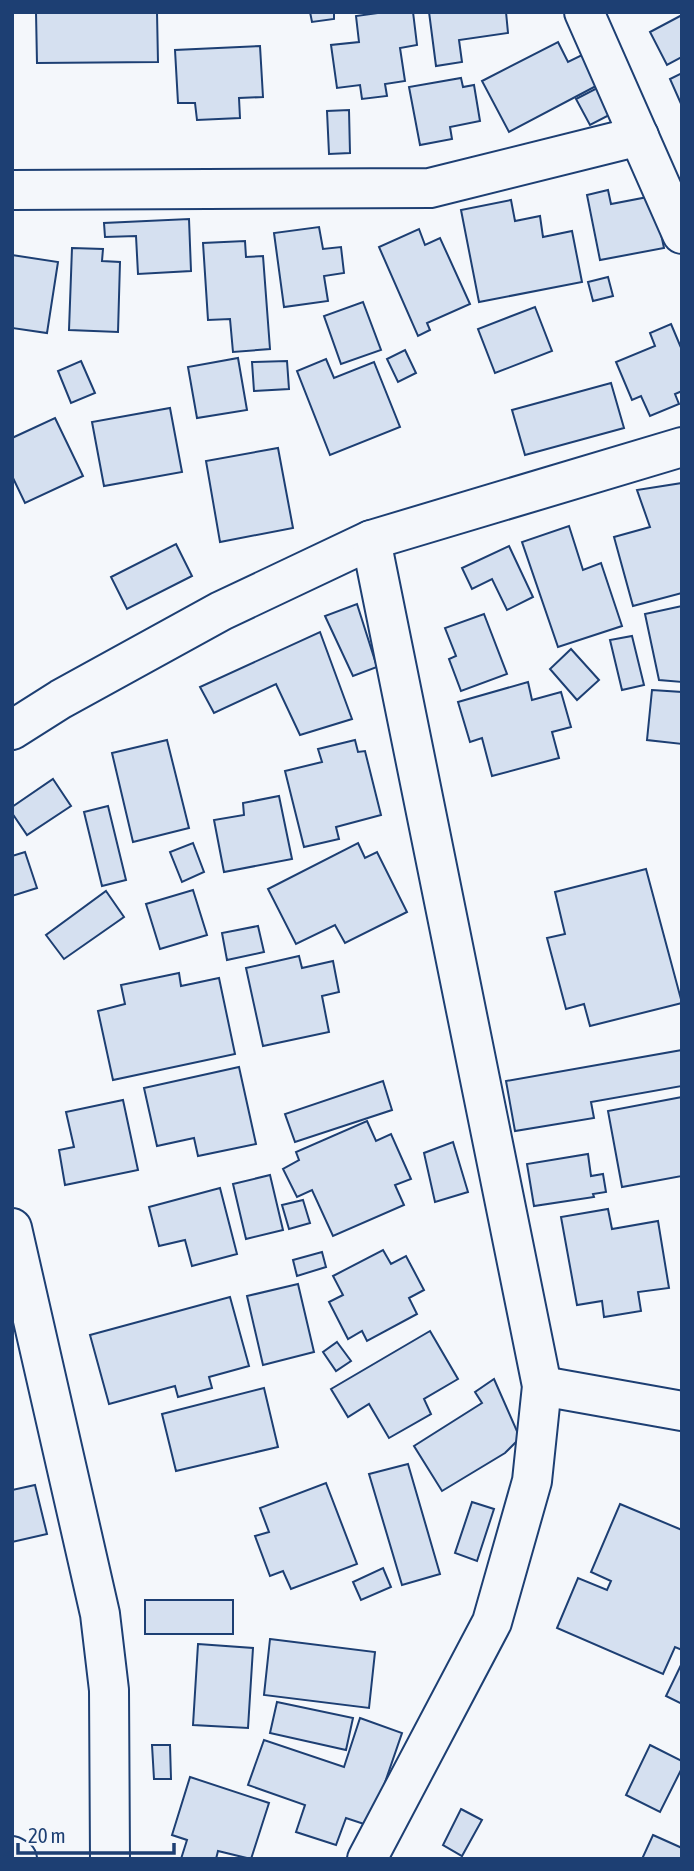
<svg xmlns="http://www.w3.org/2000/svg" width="694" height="1871" viewBox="0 0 694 1871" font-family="'Asap Condensed',sans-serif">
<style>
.building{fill:#d5e0f0;stroke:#1d3f73;stroke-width:2}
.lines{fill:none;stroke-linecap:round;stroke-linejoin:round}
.street-casing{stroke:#1d3f73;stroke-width:42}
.street{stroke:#f4f7fb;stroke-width:38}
</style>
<rect width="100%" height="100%" fill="#f4f7fb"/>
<!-- building -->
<g class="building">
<path d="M36,12H157L158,62L37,63Z"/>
<path d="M310,12H334V19L312,22Z"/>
<path d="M385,12H413L417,45L400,48L405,81L385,84L387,96L362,99L360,85L337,88L331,45L359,42L356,16Z"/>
<path d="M429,12H506L508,33L459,40L462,62L436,66Z"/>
<path d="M682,15V57L667,65L650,32Z"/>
<path d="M558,42L568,62L582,55L598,85L509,132L482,81Z"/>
<path d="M260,46L263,97L239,98L240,118L197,120L195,103H178L175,50Z"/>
<path d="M682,73V106L670,79Z"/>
<path d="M461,78L463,87L474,85L480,121L450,127L452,139L420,145L409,87Z"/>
<path d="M603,85L617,111L590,125L576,99Z"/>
<path d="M349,110L350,153L329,154L327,111Z"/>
<path d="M608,190L611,204L653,196L664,248L600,260L587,195Z"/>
<path d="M511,200L515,221L540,216L543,237L572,231L582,282L479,302L461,210Z"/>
<path d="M189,219L191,271L138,274L136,236L105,237L104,223Z"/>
<path d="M319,227L323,249L341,247L344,273L324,276L328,301L284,307L274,233Z"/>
<path d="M419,229L425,245L440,238L470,304L427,323L430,330L418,336L379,247Z"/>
<path d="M245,241L246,257L263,256L270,349L233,352L230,319L208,320L203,243Z"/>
<path d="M72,248L103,249L102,261L120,262L118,332L69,330Z"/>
<path d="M12,255L58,262L47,333L12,328Z"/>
<path d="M608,277L613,296L593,301L588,282Z"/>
<path d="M363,302L381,350L341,364L324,316Z"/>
<path d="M535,307L552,351L495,373L478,329Z"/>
<path d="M671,324L682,350V391L675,394L679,404L650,416L641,396L632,400L616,362L655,346L650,333Z"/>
<path d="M405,350L416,373L398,382L387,359Z"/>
<path d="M238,358L247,410L197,418L188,367Z"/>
<path d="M326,359L334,378L374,362L400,427L330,455L297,371Z"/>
<path d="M81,361L95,393L71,403L58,371Z"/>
<path d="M287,361L289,389L254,391L252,362Z"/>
<path d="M611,383L624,428L525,455L512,410Z"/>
<path d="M170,408L182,472L104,486L92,422Z"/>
<path d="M55,418L83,476L25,503L12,476V438Z"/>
<path d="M278,448L293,528L220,542L206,461Z"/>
<path d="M682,483V593L633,606L614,537L650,527L637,490Z"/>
<path d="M569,526L583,570L601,563L622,626L558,647L522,542Z"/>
<path d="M176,544L192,576L127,609L111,577Z"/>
<path d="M509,546L533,597L507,610L492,579L472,589L462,568Z"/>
<path d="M357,604L377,667L353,676L325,616Z"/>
<path d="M682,606V682L659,680L645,614Z"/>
<path d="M484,614L507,674L461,691L449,659L456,656L445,628Z"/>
<path d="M320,632L352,719L300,735L276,684L214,713L200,687Z"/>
<path d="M632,636L644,685L622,690L610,640Z"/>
<path d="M571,649L599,680L577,700L550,669Z"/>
<path d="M528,682L532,700L561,692L571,727L552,732L559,758L492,776L482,738L470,742L458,702Z"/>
<path d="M652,690L682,692V744L647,740Z"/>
<path d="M167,740L189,828L133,842L112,753Z"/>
<path d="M355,740L358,752L365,751L381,815L336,827L339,839L304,847L285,771L322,762L318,749Z"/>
<path d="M53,779L71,806L27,835L12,813V807Z"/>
<path d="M279,796L292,859L224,872L214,820L244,815L243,803Z"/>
<path d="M108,806L126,880L102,886L84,812Z"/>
<path d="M193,843L204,872L182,882L170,852Z"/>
<path d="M358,843L365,858L377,852L407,912L345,943L335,925L296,944L268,889Z"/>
<path d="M25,852L37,888L12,896V856Z"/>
<path d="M646,869L682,1003L590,1026L584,1004L566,1009L547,938L565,934L555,892Z"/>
<path d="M193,890L207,935L160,949L146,904Z"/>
<path d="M106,891L124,917L64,959L46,935Z"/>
<path d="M258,926L264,952L227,960L222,933Z"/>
<path d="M299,956L302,968L333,961L339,992L322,996L329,1032L263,1046L246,968Z"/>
<path d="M179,973L181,986L219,978L235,1054L113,1080L98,1011L125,1004L121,985Z"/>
<path d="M682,1050V1086L591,1102L594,1118L515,1131L506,1081Z"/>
<path d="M239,1067L256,1144L198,1156L194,1138L157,1146L144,1088Z"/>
<path d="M383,1081L392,1110L295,1142L285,1114Z"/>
<path d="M682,1097V1176L622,1187L608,1111Z"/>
<path d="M123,1100L138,1170L65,1185L59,1150L74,1147L66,1112Z"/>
<path d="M367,1121L376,1141L391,1134L411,1179L395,1185L404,1205L333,1236L312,1190L297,1197L283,1169L299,1160L296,1152Z"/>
<path d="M453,1142L468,1192L435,1202L424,1153Z"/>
<path d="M588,1154L591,1176L603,1174L606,1192L593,1194L594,1197L534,1206L527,1164Z"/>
<path d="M270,1175L283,1230L246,1239L233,1184Z"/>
<path d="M220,1188L237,1254L192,1266L185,1240L159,1246L149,1207Z"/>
<path d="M303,1200L310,1223L289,1229L282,1205Z"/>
<path d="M608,1209L612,1229L658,1221L669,1288L638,1292L641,1311L604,1317L602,1301L577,1305L561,1217Z"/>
<path d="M383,1250L391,1264L406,1256L424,1290L409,1298L417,1314L367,1341L362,1331L348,1339L329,1302L343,1295L333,1276Z"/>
<path d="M322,1252L326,1267L297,1276L293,1260Z"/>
<path d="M298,1284L314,1352L263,1365L247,1296Z"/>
<path d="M230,1297L249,1366L209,1377L212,1388L178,1397L175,1386L109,1404L90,1335Z"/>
<path d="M430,1331L458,1379L424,1399L431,1414L389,1438L369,1404L348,1417L331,1389Z"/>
<path d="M337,1342L351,1361L336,1371L323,1352Z"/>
<path d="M494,1379L520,1438L505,1453L442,1491L414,1446L482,1403L475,1392Z"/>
<path d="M264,1388L278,1447L176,1471L162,1414Z"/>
<path d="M408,1464L440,1574L402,1585L369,1474Z"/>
<path d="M326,1483L357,1564L291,1589L283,1571L270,1576L255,1536L269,1532L260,1508Z"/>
<path d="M35,1485L47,1534L12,1542V1490Z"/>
<path d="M472,1502L494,1509L477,1561L455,1553Z"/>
<path d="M620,1504L682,1530V1650L675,1647L663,1674L557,1628L578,1578L607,1590L611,1581L591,1572Z"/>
<path d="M383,1568L391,1587L361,1600L353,1582Z"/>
<rect x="145" y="1600" width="88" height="34"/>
<path d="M270,1639L375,1652L369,1708L264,1695Z"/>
<path d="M198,1644L253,1648L248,1728L193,1725Z"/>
<path d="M682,1663V1704L666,1696Z"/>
<path d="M277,1702L353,1718L346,1750L270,1733Z"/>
<path d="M360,1718L402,1733L370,1826L346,1818L336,1845L296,1832L305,1805L248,1785L264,1740L344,1767Z"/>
<path d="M152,1745H170L171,1779H154Z"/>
<path d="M650,1745L682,1761V1768L660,1812L626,1795Z"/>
<path d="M190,1777L269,1803L251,1859L218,1851L216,1859H181L187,1840L172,1835Z"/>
<path d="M461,1809L482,1820L462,1856L443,1845Z"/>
<path d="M653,1835L682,1848V1859H642Z"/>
</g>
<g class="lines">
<!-- street casing -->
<g class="street-casing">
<g id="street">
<path d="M584,12L682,234"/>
<path d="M12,190L430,188L639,136"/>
<path d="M12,730L61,699L221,611L371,540L682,447"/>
<path d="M12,1228L100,1614L109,1690L110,1859"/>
<path d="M542,1386L682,1411"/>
<path d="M12,1856L17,1859"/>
<path d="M367,1859L492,1622L532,1481L542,1386L371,540"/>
</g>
</g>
<!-- street -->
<use href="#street" class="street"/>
</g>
<!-- border -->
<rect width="694" height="1871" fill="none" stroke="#1d3f73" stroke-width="28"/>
<!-- scale -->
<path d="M18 1843v10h156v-10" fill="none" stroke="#1d3f73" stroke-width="3.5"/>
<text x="28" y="1843" font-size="21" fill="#1d3f73" stroke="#f4f7fb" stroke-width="5" paint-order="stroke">20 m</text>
</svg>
